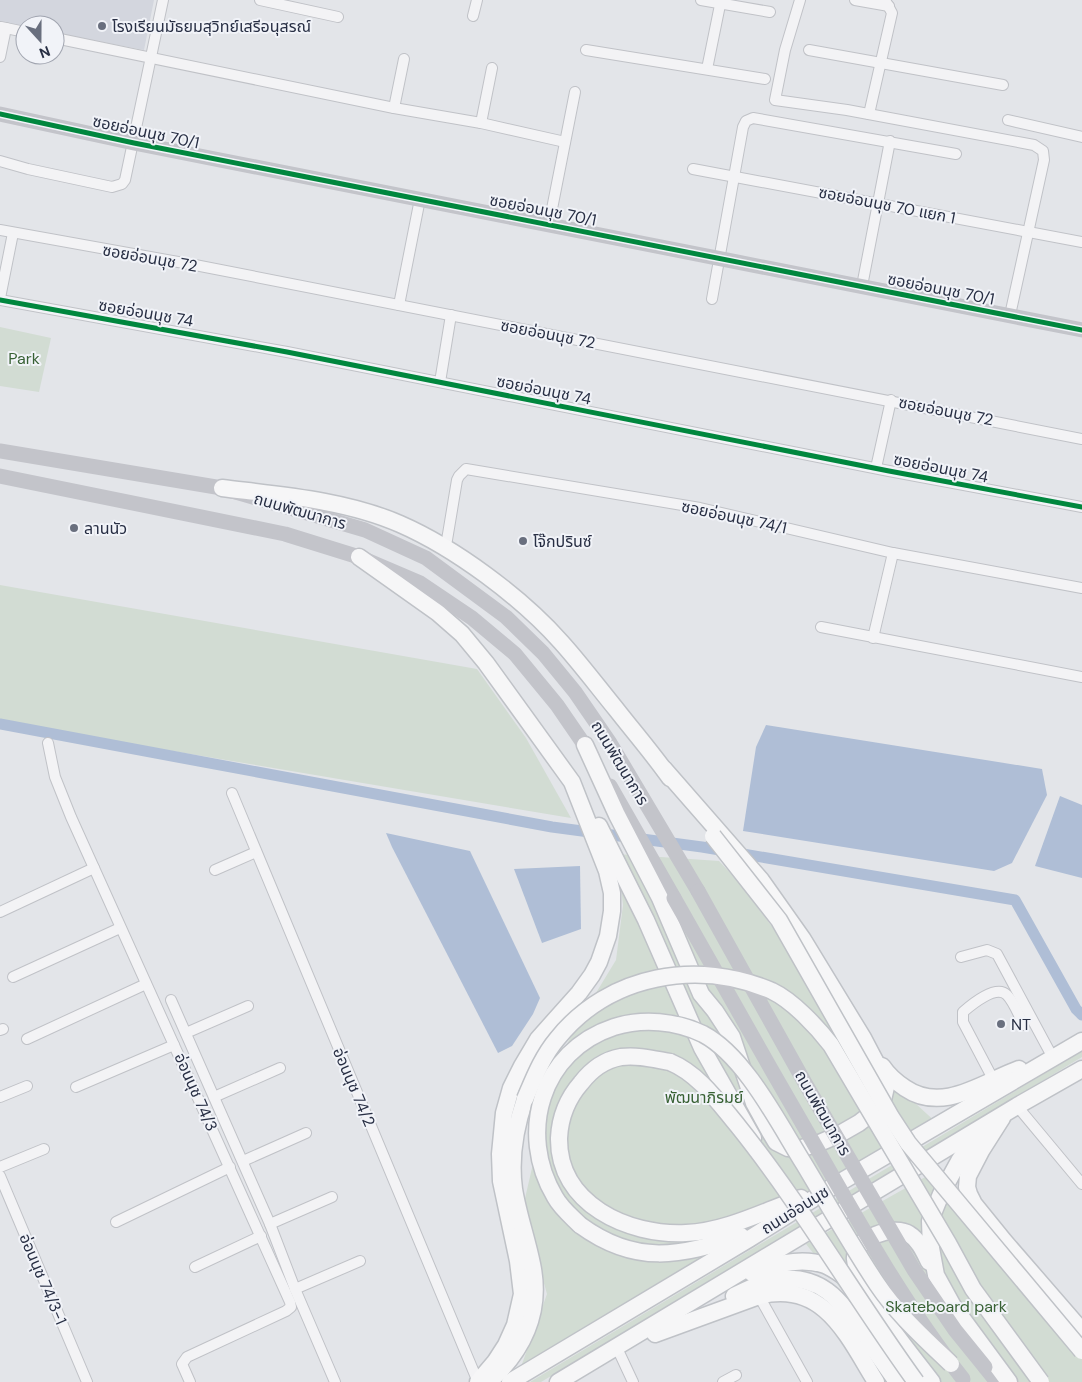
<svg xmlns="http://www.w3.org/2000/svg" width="1082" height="1382" viewBox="0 0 1082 1382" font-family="'DM Sans','Noto Sans Thai',sans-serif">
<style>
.built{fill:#d3d6de}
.green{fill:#d2dcd3}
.water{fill:#afbed6}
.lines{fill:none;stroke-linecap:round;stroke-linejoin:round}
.canal{stroke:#afbed6;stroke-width:11}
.street-casing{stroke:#c0c2c7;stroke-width:12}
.primary-casing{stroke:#bfc2c7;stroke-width:19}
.street{stroke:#f3f3f5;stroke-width:10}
.secondary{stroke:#c3c4ca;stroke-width:15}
.primary{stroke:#f6f6f7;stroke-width:16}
.primary-bridge-casing{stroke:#bfc2c7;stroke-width:19;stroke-linecap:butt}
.secondary-bridge{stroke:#c3c4ca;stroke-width:15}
.primary-bridge{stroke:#f6f6f7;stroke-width:16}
.cycleway-casing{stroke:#f1f3f8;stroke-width:8}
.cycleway{stroke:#00873e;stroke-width:5}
.poi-dot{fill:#696f7e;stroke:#f1f3f8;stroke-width:2}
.labels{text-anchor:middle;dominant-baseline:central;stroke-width:4;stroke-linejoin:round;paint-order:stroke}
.poi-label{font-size:16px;fill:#282f44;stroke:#f1f3f8;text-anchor:start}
.street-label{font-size:16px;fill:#282f44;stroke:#f1f3f8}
.park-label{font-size:16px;fill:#386134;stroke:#f1f3f8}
</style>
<rect width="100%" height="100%" fill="#e3e5e9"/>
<!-- built -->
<path class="built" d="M0,0H154L144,50L55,33V25H25V27L0,22Z"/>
<!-- green -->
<g class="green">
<path d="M0,327L51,338L39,392L0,386Z"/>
<path d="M0,585L477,669L526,738L571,818L0,722Z"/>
<path d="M617,854L719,861L736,879L786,945L832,1027L939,1125L517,1378L547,1294L523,1207L556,1064L585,1011L616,960L623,905Z"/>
<path d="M1082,1051V1057L541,1382H530Z"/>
<path d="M927,1176L1082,1348V1382H914L806,1244Z"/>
</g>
<!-- water -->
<g class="water">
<path d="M766,725L1042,769L1047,795L1012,863L994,871L743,831L756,747Z"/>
<path d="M1060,796L1082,805V878L1035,866Z"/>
<path d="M386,833L470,851L540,998L533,1014L512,1046L498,1053L392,847Z"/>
<path d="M580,866L581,929L542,943L514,869Z"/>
</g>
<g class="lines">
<!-- canal -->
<path class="canal" d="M0,724L552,827L702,847L1015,900L1076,1009L1082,1015"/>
<!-- street casing -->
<g class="street-casing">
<g id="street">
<path d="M260,0L338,17"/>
<path d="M701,0L770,12"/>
<path d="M800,0L785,50L775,100L847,110L1034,145L1043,151L1044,160L1010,315"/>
<path d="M855,0L889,6"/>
<path d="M473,16L477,0"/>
<path d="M1,27L25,32"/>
<path d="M55,38L394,108L481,123L492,68"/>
<path d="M586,50L765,79"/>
<path d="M809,50L1003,85"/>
<path d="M0,57L6,28"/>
<path d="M707,69L721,0"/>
<path d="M394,108L404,59"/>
<path d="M869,114L892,13L885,0"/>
<path d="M1008,120L1082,137"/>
<path d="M481,123L565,142"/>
<path d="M0,161L28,169L112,187L122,184L125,180L163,0"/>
<path d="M693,169L1082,242"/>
<path d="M549,224L575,92"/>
<path d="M0,230L195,265L1082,439"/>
<path d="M862,286L890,141"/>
<path d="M0,298L13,233"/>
<path d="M712,299L743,127L746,121L753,118L956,154"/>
<path d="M0,300L287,352L889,471L1082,507"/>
<path d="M399,305L420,199"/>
<path d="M440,382L451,315"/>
<path d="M876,468L891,400"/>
<path d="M444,548L447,540L457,480L459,476L466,469L700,508L893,553L1082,588"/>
<path d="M821,627L1082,677"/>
<path d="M873,638L893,553"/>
<path d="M48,743L55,777L71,817L290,1302L291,1307L286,1311L187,1357L182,1364L190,1382"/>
<path d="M232,793L478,1382"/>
<path d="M215,870L256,852"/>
<path d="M0,912L94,868"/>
<path d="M961,957L987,950L997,954L1053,1058"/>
<path d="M13,977L120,928"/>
<path d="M171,1000L270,1224L295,1289L335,1382"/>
<path d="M0,1030L3,1029"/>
<path d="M186,1033L248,1006"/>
<path d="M27,1039L146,984"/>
<path d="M993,1079L963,1022V1012C971,1005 996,984 1007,995C1014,1002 1019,1016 1024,1025"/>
<path d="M76,1087L174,1045"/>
<path d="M0,1097L27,1086"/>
<path d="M214,1097L280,1068"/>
<path d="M1017,1106L1082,1184"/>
<path d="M243,1161L306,1133"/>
<path d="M0,1167L44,1149"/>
<path d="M0,1176L87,1382"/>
<path d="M116,1222L230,1167"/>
<path d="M270,1224L332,1197"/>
<path d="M195,1267L261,1236"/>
<path d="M295,1289L360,1261"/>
<path d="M759,1296L807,1382"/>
<path d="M618,1350L633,1382"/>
<path d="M723,1382L736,1375"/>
</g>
</g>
<!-- primary casing -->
<g class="primary-casing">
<g id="primary">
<path d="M222,488C279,495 346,500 400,524C455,548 521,597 561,642C580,663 598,687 616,709C634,732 653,754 670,778"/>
<path d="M359,557L438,613L462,634L486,663L572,782L607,871L612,893V911L608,936L599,962L592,975L579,993L538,1039L522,1066L511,1088L504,1113L500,1154L501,1181L518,1261L522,1294L515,1325L506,1345L495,1362L478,1382"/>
<path d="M585,745L617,815L660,898L701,994L715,1011L732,1037L754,1103L770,1132L776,1142L788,1148L798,1149L817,1144L838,1135L859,1123L877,1109L883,1100L886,1087L884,1078L863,1038L802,938L761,880L664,769"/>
<path d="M599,826L646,920L702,1048L753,1138"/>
<path d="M670,1062C653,1059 638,1055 621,1057C604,1060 591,1070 581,1083C567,1099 560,1117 559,1138C558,1204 628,1236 686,1233C724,1232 765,1211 801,1198"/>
<path d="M882,1066C888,1075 896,1082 905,1088C943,1114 983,1082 1019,1069"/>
<path d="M1002,1118L981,1151L968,1176L967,1187L969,1194L974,1204L1004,1241L1082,1331"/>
<path d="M977,1134L959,1161L941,1194L930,1221L931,1248L936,1275L953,1306L1009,1382"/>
<path d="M580,1225C636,1266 680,1256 741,1236"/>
<path d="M929,1262C924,1252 919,1240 909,1234C894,1224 853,1238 855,1259C857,1291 912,1355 932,1382"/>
<path d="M752,1273C774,1264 802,1257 825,1265C832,1268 839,1273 845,1277"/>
<path d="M734,1296C746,1290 759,1283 773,1280C820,1272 840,1299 864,1335C875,1351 886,1366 897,1382"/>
<path d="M655,1334L759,1296C824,1279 848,1337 876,1382"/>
<path d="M491,1380C525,1348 542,1311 532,1264C527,1239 518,1214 514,1189C510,1159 515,1128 525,1099"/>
<path d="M510,1382L749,1239L832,1187L1082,1041"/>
<path d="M558,1382L1017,1106L1082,1069"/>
</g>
</g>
<!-- street -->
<use href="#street" class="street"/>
<!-- secondary -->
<g class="secondary">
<path d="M0,114L134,143L1082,330"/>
<path d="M0,451L222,488L365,530L426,558L506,617L543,653L575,692L610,743L698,891"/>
<path d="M0,476L285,534L359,557L420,583L472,618L515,654L557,705L592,756"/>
<path d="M610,786L674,898"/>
<path d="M985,1367L997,1382"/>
</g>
<!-- primary -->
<use href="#primary" class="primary"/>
<!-- primary-bridge casing -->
<g class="primary-bridge-casing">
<g id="primary-bridge">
<path d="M713,836L779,920L891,1117L908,1143L1082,1351"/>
<path d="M670,1062C699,1074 718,1102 738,1126C803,1207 855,1298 916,1382"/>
<path d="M525,1099C534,1078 542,1057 557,1039C609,974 698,959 772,991C793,1001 817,1027 831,1045L948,1243L973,1289L1041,1382"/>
<path d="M580,1225C571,1216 561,1208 555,1197C517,1133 541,1051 614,1027C643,1018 676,1021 703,1034C745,1056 779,1124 804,1164C828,1204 851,1245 877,1284C897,1314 925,1339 951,1364"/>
</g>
</g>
<!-- secondary-bridge -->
<g class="secondary-bridge">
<path d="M698,891L805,1083L914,1270L955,1330L985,1367"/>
<path d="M674,898C720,979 766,1061 813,1142C859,1223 905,1305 963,1379"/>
</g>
<!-- primary-bridge -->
<use href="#primary-bridge" class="primary-bridge"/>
<!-- cycleway casing -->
<g class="cycleway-casing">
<g id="cycleway">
<path d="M0,114L134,143L1082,330"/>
<path d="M0,300L287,352L889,471L1082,507"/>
</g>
</g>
<!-- cycleway -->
<use href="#cycleway" class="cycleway"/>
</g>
<!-- markers -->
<g class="poi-dot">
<circle cx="102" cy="26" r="5"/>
<circle cx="74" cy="528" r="5"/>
<circle cx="523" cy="541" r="5"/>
<circle cx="1001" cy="1024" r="5"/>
</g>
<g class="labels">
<!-- poi labels -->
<g class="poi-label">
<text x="112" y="26">โรงเรียนมัธยมสุวิทย์เสรีอนุสรณ์</text>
<text x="84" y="528">ลานนัว</text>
<text x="533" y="541">โจ๊กปรินซ์</text>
<text x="1011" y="1024">NT</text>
</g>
<!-- street labels -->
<g class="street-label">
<text transform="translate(146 132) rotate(12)">ซอยอ่อนนุช 70/1</text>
<text transform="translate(887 205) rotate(11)">ซอยอ่อนนุช 70 แยก 1</text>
<text transform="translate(543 210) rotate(11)">ซอยอ่อนนุช 70/1</text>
<text transform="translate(150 258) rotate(10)">ซอยอ่อนนุช 72</text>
<text transform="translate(941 289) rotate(11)">ซอยอ่อนนุช 70/1</text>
<text transform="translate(146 313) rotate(10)">ซอยอ่อนนุช 74</text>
<text transform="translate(548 334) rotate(11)">ซอยอ่อนนุช 72</text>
<text transform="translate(544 390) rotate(11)">ซอยอ่อนนุช 74</text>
<text transform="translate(946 411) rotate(11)">ซอยอ่อนนุช 72</text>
<text transform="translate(941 468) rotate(11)">ซอยอ่อนนุช 74</text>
<text transform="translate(300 511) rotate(16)">ถนนพัฒนาการ</text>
<text transform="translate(734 517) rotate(12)">ซอยอ่อนนุช 74/1</text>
<text transform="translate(620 763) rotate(59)">ถนนพัฒนาการ</text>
<text transform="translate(354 1087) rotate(67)">อ่อนนุช 74/2</text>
<text transform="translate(196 1092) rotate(66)">อ่อนนุช 74/3</text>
<text transform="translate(823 1113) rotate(60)">ถนนพัฒนาการ</text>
<text transform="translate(795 1210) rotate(-32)">ถนนอ่อนนุช</text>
<text transform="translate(43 1279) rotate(67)">อ่อนนุช 74/3-1</text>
</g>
<!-- park labels -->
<g class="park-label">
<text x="24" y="358">Park</text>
<text x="704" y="1097">พัฒนาภิรมย์</text>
<text x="946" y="1306">Skateboard park</text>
</g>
</g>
<!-- north arrow -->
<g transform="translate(40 40) rotate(159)"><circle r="24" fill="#f1f3f8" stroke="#a1a5b0"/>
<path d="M0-4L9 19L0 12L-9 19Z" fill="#696f7e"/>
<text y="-8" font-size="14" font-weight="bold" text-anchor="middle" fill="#282f44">N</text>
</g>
</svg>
